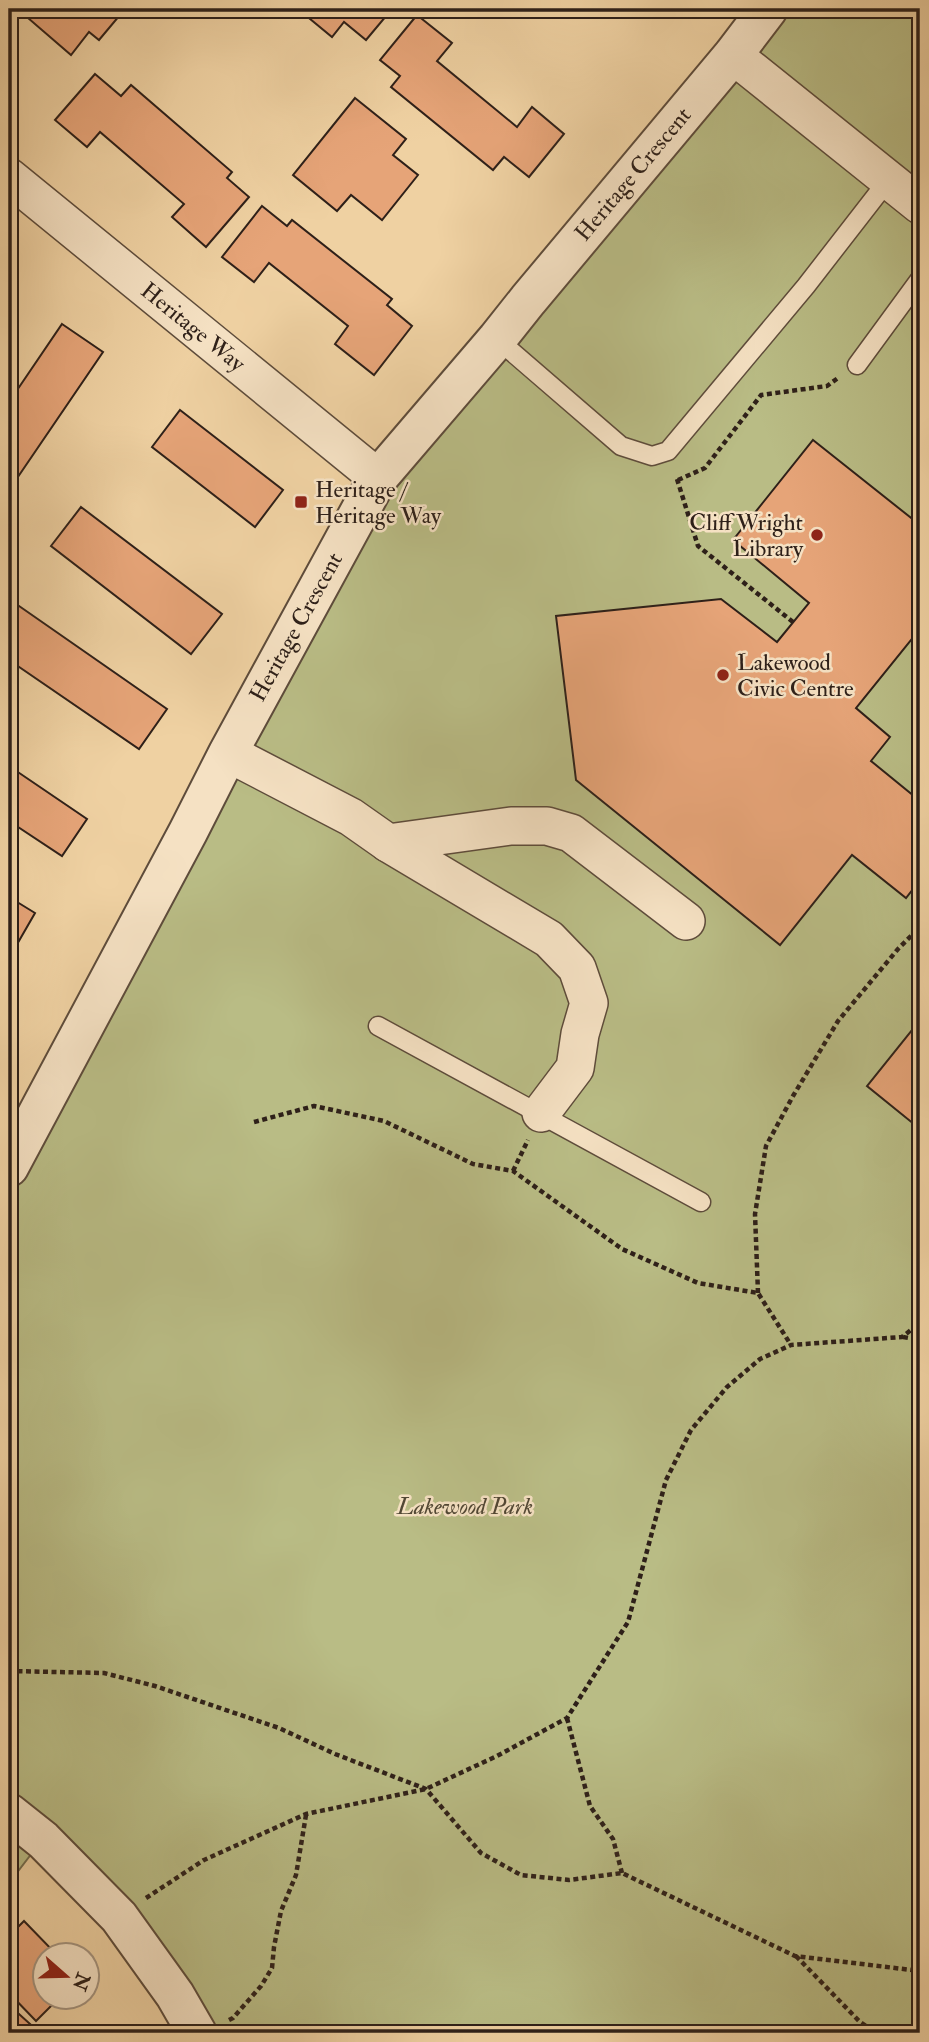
<svg xmlns="http://www.w3.org/2000/svg" width="929" height="2042" viewBox="0 0 929 2042" font-family="'IM FELL Double Pica',serif">
<style>
.green{fill:#b9bc85;stroke:#746e4f;stroke-width:2}
.building{fill:#e6a478;stroke:#2e2019;stroke-width:2}
.lines{fill:none;stroke-linecap:round;stroke-linejoin:round}
.service-casing{stroke:#5e4c3b;stroke-width:21}
.minor-casing{stroke:#5e4c3b;stroke-width:40}
.tertiary-casing{stroke:#5e4c3b;stroke-width:42}
.path{stroke:#2e2019;stroke-width:4.5;stroke-dasharray:5 3.5;stroke-linecap:butt}
.service{stroke:#f5e1c3;stroke-width:18}
.minor{stroke:#f5e1c3;stroke-width:37}
.tertiary{stroke:#f5e1c3;stroke-width:38}
.poi-dot{fill:#8f2418;stroke:#f5e1c3;stroke-width:2.5}
.labels{text-anchor:middle;dominant-baseline:central;stroke-width:5;stroke-linejoin:round;paint-order:stroke}
.street-label{font-size:23px;fill:#2e2019;stroke:#f5e1c3}
.poi-label{font-size:23px;fill:#2e2019;stroke:#f5e1c3;text-anchor:start}
.park-label{font-size:23px;font-style:italic;fill:#514734;stroke:#f5e1c3}
</style>
<rect width="100%" height="100%" fill="#efd1a2"/>
<filter id="stains"><feTurbulence type="fractalNoise" baseFrequency=".00286" numOctaves="4"/><feColorMatrix values="0 0 0 0 .2 0 0 0 0 .09 0 0 0 0 .02 0 0 0 .5 -.17"/></filter>
<radialGradient id="worn" r=".72"><stop offset=".6" stop-color="#630" stop-opacity="0"/><stop offset="1" stop-color="#630" stop-opacity=".3"/></radialGradient>
<!-- green -->
<path class="green" d="M768,9H920V2033H495L488,2028L455,2033H197L42,1840L9,1883V1174L363,505Z"/>
<!-- building -->
<g class="building">
<path d="M37,9H125L99,40L89,32L71,55L28,18Z"/>
<path d="M298,9H392L366,40L344,22L332,37Z"/>
<path d="M417,15L452,43L437,61L517,127L532,107L564,134L529,177L504,157L493,170L391,87L400,76L380,60Z"/>
<path d="M95,74L121,96L131,85L232,172L227,178L249,197L206,247L172,217L184,204L100,132L87,147L55,120Z"/>
<path d="M355,98L406,139L393,155L418,175L382,220L351,195L337,211L293,175Z"/>
<path d="M262,206L287,226L292,220L392,299L387,305L412,326L374,375L335,344L348,326L269,263L254,282L222,257Z"/>
<path d="M62,324L103,352L9,490V402Z"/>
<path d="M180,410L283,490L255,527L152,447Z"/>
<path d="M813,440L920,525V629L856,708L890,737L871,761L920,801V880L906,898L852,855L780,945L576,780L556,616L721,599L777,642L809,603L733,540Z"/>
<path d="M81,507L222,614L191,654L51,546Z"/>
<path d="M9,599L167,709L139,749L9,660Z"/>
<path d="M9,766L87,819L62,856L9,821Z"/>
<path d="M9,897L35,913L12,953L9,951Z"/>
<path d="M920,1020V1129L867,1086Z"/>
<path d="M24,1921L56,1954H46V1996H61L36,2021L9,1993V1936Z"/>
<path d="M9,2005L40,2033H9Z"/>
</g>
<g class="lines">
<!-- service casing -->
<g class="service-casing">
<g id="service">
<path d="M497,339L621,446L652,456L668,451L806,286L889,179"/>
<path d="M857,365L920,279"/>
<path d="M378,1026L701,1202"/>
</g>
</g>
<!-- minor casing -->
<g class="minor-casing">
<g id="minor">
<path d="M733,55L920,205"/>
<path d="M9,177L378,478"/>
<path d="M228,753L351,817L388,843L511,826H547L571,833L686,921"/>
<path d="M388,843L549,939L577,968L589,1003L580,1034L575,1068L541,1113"/>
</g>
</g>
<!-- tertiary casing -->
<g class="tertiary-casing">
<g id="tertiary">
<path d="M9,1167L188,832L228,753L378,478L497,339L528,300L733,55L768,9"/>
<path d="M9,1813L43,1840L119,1917L175,1995L197,2033"/>
</g>
</g>
<!-- path -->
<g class="path">
<path d="M677,479L698,546L793,622"/>
<path d="M678,480L705,468L761,395L827,386L838,378"/>
<path d="M254,1122L314,1106L384,1121L473,1164L513,1171L622,1249L698,1283L758,1293L791,1345"/>
<path d="M513,1171L528,1140"/>
<path d="M758,1293L755,1214L766,1146L793,1096L838,1021L898,949L920,927"/>
<path d="M903,1337L920,1340"/>
<path d="M9,1671L104,1673L155,1686L279,1728L335,1754L426,1789L481,1853L521,1875L569,1880L622,1873L795,1956L920,1971"/>
<path d="M567,1718L590,1806L613,1839L622,1873"/>
<path d="M146,1898L204,1860L306,1814L426,1789L497,1756L567,1718L628,1622L666,1480L691,1430L727,1387L760,1359L791,1345L902,1337L920,1323"/>
<path d="M796,1956L860,2022L876,2033"/>
<path d="M229,2020L233,2018L261,1986L272,1968L274,1947L281,1911L296,1875L306,1815"/>
</g>
<!-- service -->
<use href="#service" class="service"/>
<!-- minor -->
<use href="#minor" class="minor"/>
<!-- tertiary -->
<use href="#tertiary" class="tertiary"/>
</g>
<!-- markers -->
<g class="poi-dot">
<rect x="294" y="495" width="14" height="14" rx="3.5"/>
<circle cx="817" cy="535" r="7"/>
<circle cx="723" cy="675" r="7"/>
</g>
<g class="labels">
<!-- street labels -->
<g class="street-label">
<text transform="translate(633 174) rotate(-50)">Heritage Crescent</text>
<text transform="translate(193 327) rotate(39)">Heritage Way</text>
<text transform="translate(296 627) rotate(-61)">Heritage Crescent</text>
</g>
<!-- poi labels -->
<g class="poi-label">
<text x="315" y="489">Heritage /<tspan x="315" dy="26">Heritage Way</tspan></text>
<text x="803" y="522" text-anchor="end">Cliff Wright<tspan x="803" dy="26">Library</tspan></text>
<text x="737" y="662">Lakewood<tspan x="737" dy="26">Civic Centre</tspan></text>
</g>
<!-- park labels -->
<g class="park-label">
<text x="465" y="1506">Lakewood Park</text>
</g>
</g>
<!-- margin -->
<rect width="929" height="2042" fill="none" stroke="#efd1a2" stroke-width="35"/>
<rect x="10" y="10" width="908" height="2021" fill="none" stroke="#2e2019" stroke-width="3.5"/>
<rect x="18" y="18" width="894" height="2007" fill="none" stroke="#2e2019" stroke-width="2"/>
<!-- north arrow -->
<g transform="translate(66 1976) rotate(110)"><circle r="33" fill="#f5e1c3" stroke="#a5947f" stroke-width="2"/>
<path d="M0-5L12 26L0 18L-12 26Z" fill="#8f2418"/>
<text y="-10" font-size="19" font-weight="bold" text-anchor="middle" fill="#2e2019">N</text>
</g>
<rect width="100%" height="100%" filter="url(#stains)"/>
<rect width="100%" height="100%" fill="url(#worn)"/>
</svg>
